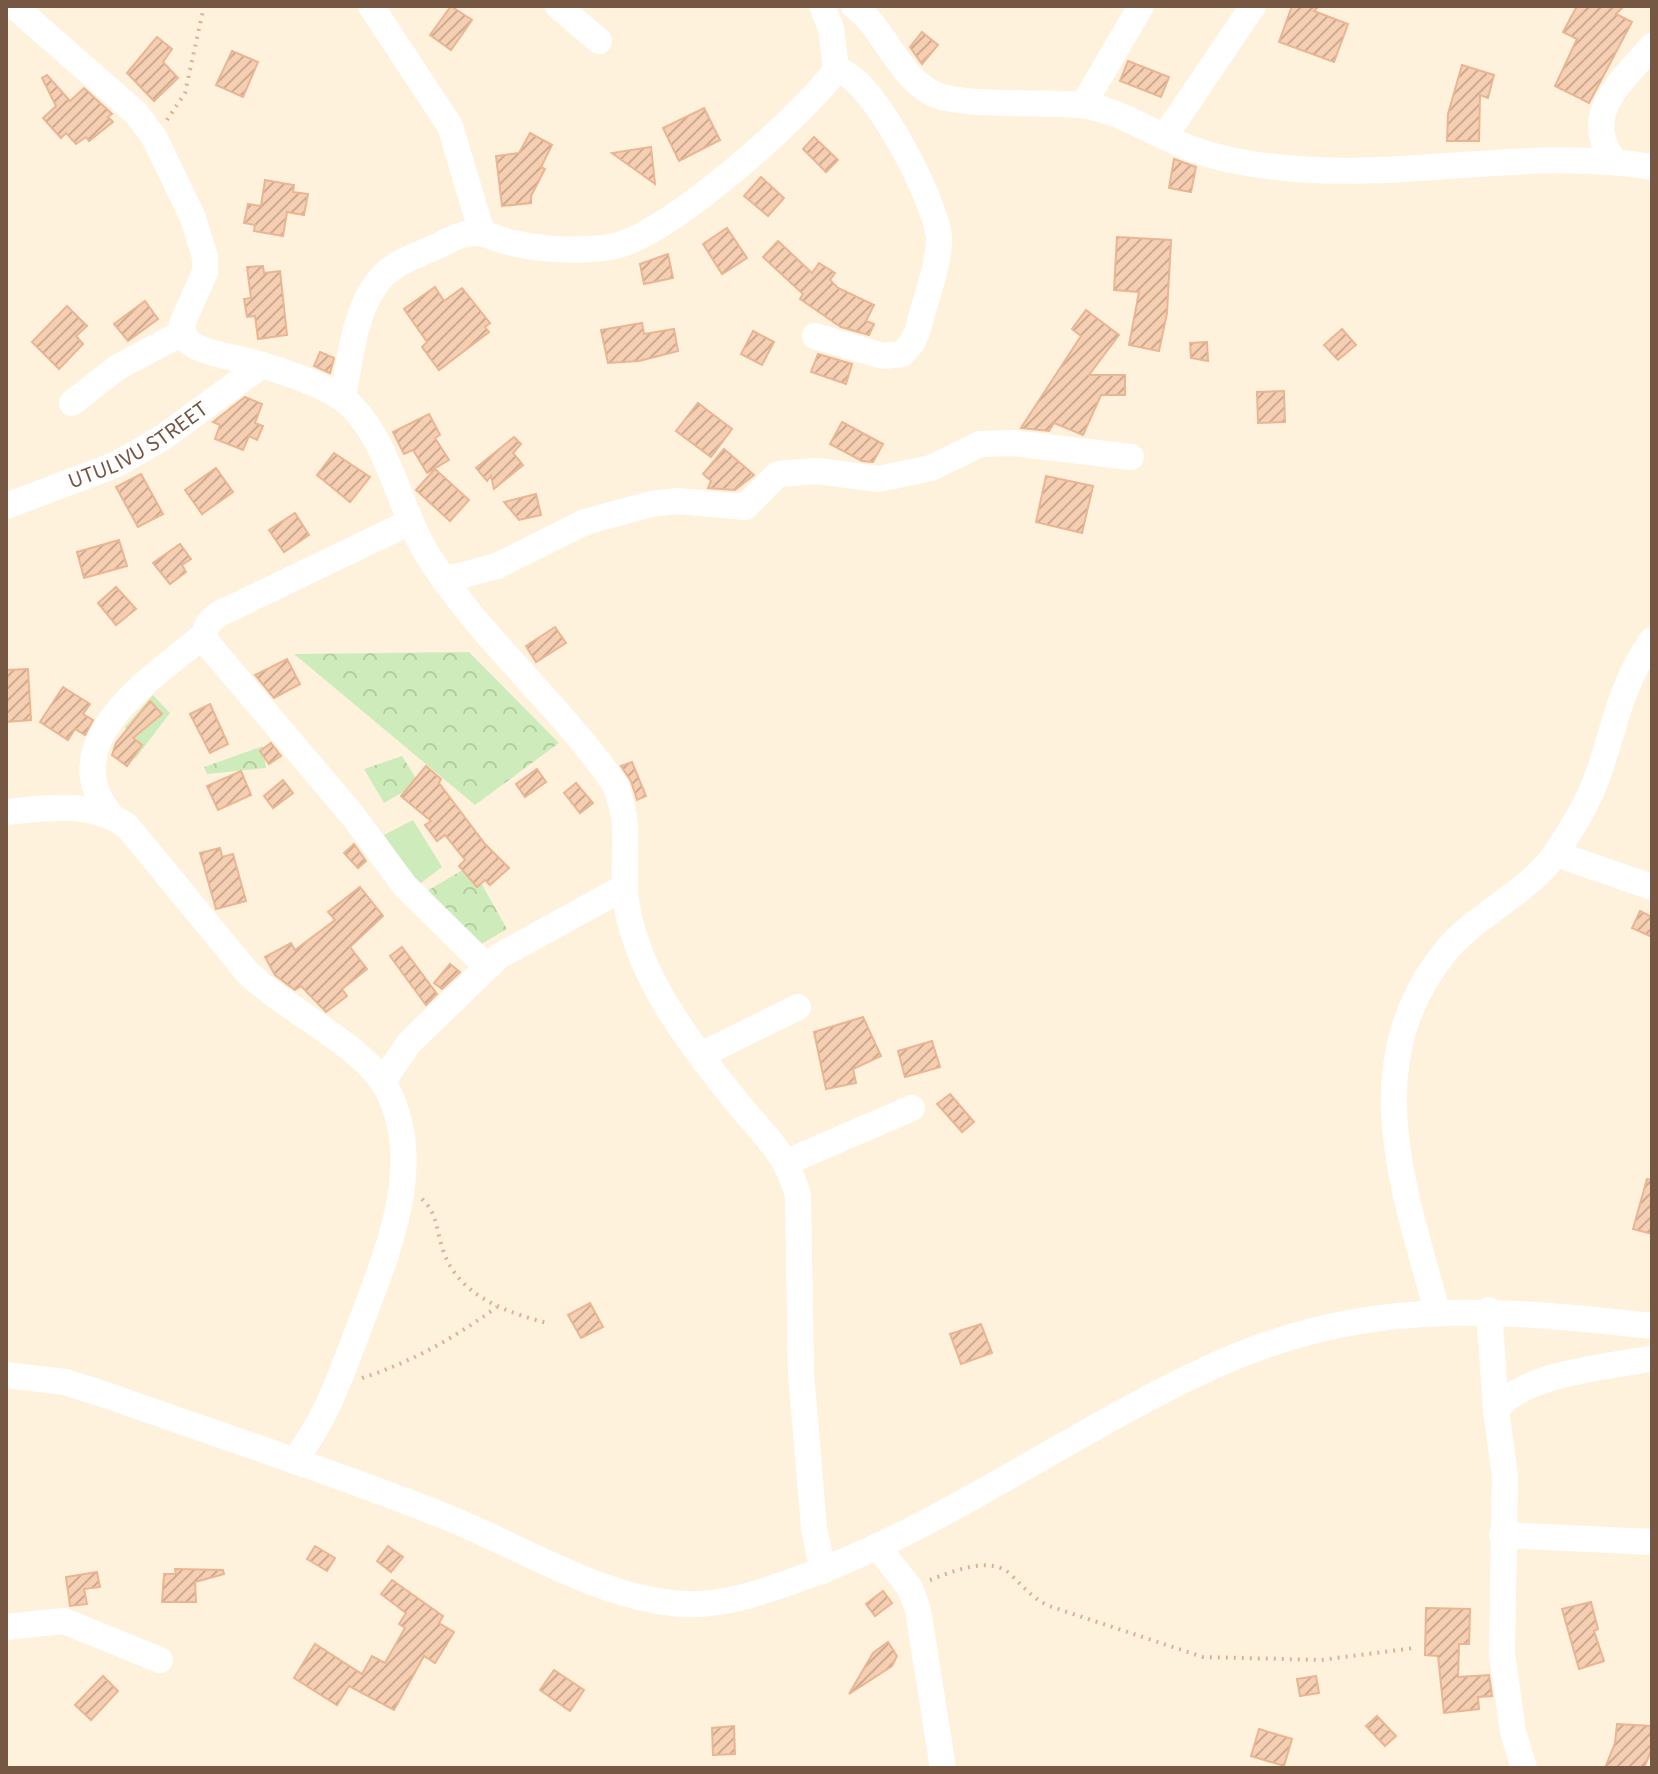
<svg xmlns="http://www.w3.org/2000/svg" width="1658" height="1774" viewBox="0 0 1658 1774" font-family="'Source Sans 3',sans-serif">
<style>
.green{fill:#ceecbb}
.forest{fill:url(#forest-crowns)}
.building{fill:url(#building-hatch);stroke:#eab592;stroke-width:2}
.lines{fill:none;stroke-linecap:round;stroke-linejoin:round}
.path{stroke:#dab296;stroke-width:4;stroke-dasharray:2 6;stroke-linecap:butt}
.minor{stroke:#fff;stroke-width:26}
.labels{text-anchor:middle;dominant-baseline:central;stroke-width:6;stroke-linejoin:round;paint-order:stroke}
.street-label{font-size:22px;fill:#765744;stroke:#fff5e6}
</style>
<defs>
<pattern id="forest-crowns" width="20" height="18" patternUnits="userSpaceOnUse" patternTransform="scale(2)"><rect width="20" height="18" fill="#ceecbb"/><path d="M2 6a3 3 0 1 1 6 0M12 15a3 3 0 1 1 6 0" fill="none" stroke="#b4cca2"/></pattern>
<pattern id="building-hatch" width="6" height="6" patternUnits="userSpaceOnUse" patternTransform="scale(2)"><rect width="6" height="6" fill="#f6cfb3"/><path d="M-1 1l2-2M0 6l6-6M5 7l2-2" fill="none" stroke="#ccab93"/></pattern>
</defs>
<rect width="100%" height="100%" fill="#fef2dd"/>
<!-- green -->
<g class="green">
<path d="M153,695L170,713L135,759L125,727Z"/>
<path d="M413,820L442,867L417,886L384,835Z"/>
</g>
<!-- forest -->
<g class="forest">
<path d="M469,652L559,743L475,805L294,654Z"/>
<path d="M263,746L266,768L207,774L204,767Z"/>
<path d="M402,756L419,783L384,803L364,769Z"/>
<path d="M471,865L507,929L473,949L415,898Z"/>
</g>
<!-- building -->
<g class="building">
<path d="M451,6L472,20L451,50L430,35Z"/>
<path d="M1292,6H1319L1314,11L1348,24L1334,62L1279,42Z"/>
<path d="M1577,6H1624L1616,14L1632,22L1589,103L1555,86L1577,39L1563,32Z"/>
<path d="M922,32L938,45L922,64L910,47Z"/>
<path d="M157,37L172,49L163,62L178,78L154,101L127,73Z"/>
<path d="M232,51L258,62L243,97L216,85Z"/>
<path d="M1128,61L1169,77L1161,97L1120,81Z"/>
<path d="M1462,65L1494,75L1488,98L1480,95L1479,141H1447L1448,114Z"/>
<path d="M47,75L70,101L84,88L112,114L108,117L113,122L89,141L86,137L76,144L66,133L61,138L43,118L56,106L42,78Z"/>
<path d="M704,108L720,140L679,161L663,128Z"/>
<path d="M530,133L552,145L541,167L545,169L531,196V203L502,206L496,156L519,153Z"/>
<path d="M814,137L838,160L826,172L803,149Z"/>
<path d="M651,147L655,184L612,153Z"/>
<path d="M1174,159L1196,167L1191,192L1169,188Z"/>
<path d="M761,177L784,198L768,216L744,196Z"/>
<path d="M265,180L294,185L293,192L308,194L304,215L287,212L283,236L254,231L255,225L244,223L248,204L261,206Z"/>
<path d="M727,228L747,258L722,274L703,244Z"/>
<path d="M1117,237L1171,240L1167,313L1159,351L1129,345L1139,292L1114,290Z"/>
<path d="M778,241L812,273L819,263L835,273L830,280L838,288L874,305L866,321L874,324L869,335L841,327L800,299L803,294L763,257Z"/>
<path d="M668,254L673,278L644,284L640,264Z"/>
<path d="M263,266L264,273L280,271L287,335L258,339L255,316L247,317L244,299L251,298L247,267Z"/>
<path d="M435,287L444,301L462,288L490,323L485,327L489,332L439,370L422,347L427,342L404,309Z"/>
<path d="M145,301L158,319L128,341L114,324Z"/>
<path d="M67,306L87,326L76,336L83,344L59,369L32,342Z"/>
<path d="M1086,310L1119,335L1089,375H1125V395H1101L1083,435L1054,423L1049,431L1021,428L1081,336L1072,329Z"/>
<path d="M642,323L644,334L674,329L678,351L639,361L608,363L601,330Z"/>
<path d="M1342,329L1356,345L1338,360L1324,345Z"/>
<path d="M753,331L774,342L762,365L741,354Z"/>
<path d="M1207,342L1208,361L1191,358L1190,343Z"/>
<path d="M320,352L334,358L330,373L314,366Z"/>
<path d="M818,354L852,364L846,384L811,372Z"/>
<path d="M1284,391L1285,422L1258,423L1257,392Z"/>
<path d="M245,397L262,404L255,423L263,426L257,440L249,436L243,450L215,439L220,425L213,422Z"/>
<path d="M698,403L732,429L711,457L676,431Z"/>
<path d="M429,414L440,435L435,438L449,460L427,473L413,450L404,454L393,432Z"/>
<path d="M842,422L883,444L873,462L862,461L830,444Z"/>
<path d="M514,437L521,444L513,453L523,465L494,489L491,476L487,481L476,468Z"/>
<path d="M724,449L754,475L735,490L708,488L711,481L703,474Z"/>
<path d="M334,453L370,477L350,502L317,475Z"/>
<path d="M216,468L233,492L202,514L185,490Z"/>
<path d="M435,469L469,500L450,521L416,490Z"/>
<path d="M141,474L163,514L138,527L116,487Z"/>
<path d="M1046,476L1093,486L1082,533L1036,522Z"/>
<path d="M536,494L541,515L519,520L504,502Z"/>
<path d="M295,513L309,535L284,552L269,530Z"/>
<path d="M119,540L127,566L84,578L77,552Z"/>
<path d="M180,544L191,559L182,565L186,572L170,584L153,563Z"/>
<path d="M116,587L136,609L116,625L98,603Z"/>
<path d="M555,627L566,643L536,662L526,646Z"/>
<path d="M287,659L300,684L274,698L255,675Z"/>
<path d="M28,669L31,720L6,722V670Z"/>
<path d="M63,687L90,704L83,714L93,720L85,735L75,729L68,740L40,722Z"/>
<path d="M150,701L162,714L133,738L142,745L127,766L112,755L116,743Z"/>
<path d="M210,704L228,744L210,753L190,714Z"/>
<path d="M271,743L281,756L269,764L260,751Z"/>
<path d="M632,762L646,796L637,800L631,781L621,766Z"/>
<path d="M426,766L441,779L439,783L485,844L509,868L490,885L485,880L477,887L459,866L465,860L445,835L437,841L425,825L431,821L401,796Z"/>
<path d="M537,769L546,782L525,797L516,784Z"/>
<path d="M241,771L251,795L218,810L207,786Z"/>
<path d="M283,780L293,793L273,808L264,796Z"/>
<path d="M576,783L593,803L580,813L564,793Z"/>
<path d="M354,844L366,861L358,868L344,853Z"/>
<path d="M220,848L222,857L233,854L246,901L216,909L200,853Z"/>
<path d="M360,887L383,916L350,947L367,969L342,989L347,996L326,1012L301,986L295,990L275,975L265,957L291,943L295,950L335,920L328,912Z"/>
<path d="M1640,911L1652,917V937L1632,928Z"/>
<path d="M402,947L437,994L426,1005L390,956Z"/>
<path d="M450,964L460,972L442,989L434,983Z"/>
<path d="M863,1017L881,1056L853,1069L856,1083L826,1089L814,1032Z"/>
<path d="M932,1041L940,1067L905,1077L898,1051Z"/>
<path d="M950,1094L974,1122L962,1132L937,1104Z"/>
<path d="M1647,1179L1652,1180V1234L1633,1229Z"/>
<path d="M590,1303L603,1327L581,1338L568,1315Z"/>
<path d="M981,1324L992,1353L961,1364L950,1334Z"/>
<path d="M315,1546L335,1558L327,1571L307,1559Z"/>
<path d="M388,1546L403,1557L391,1572L377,1561Z"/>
<path d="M175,1569L223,1570L224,1574L195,1582L196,1602H162L164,1574H176Z"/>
<path d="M97,1572L100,1587L84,1589L87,1604L70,1606L66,1577Z"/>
<path d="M392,1580L443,1616L439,1623L454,1632L435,1663L424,1656L394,1710L349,1686L337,1705L294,1678L315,1644L362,1674L372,1656L385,1663L405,1628L399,1624L406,1613L381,1594Z"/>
<path d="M883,1591L892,1603L875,1616L866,1604Z"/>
<path d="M1591,1602L1598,1629L1594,1631L1604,1661L1579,1669L1562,1609Z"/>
<path d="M1426,1608L1470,1609L1469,1644H1459L1458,1677L1489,1675L1492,1696L1478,1697L1479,1709L1444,1713L1438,1656L1425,1655Z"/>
<path d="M888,1642L897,1656L892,1666L849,1694L873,1653Z"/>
<path d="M554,1670L584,1690L570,1711L540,1690Z"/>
<path d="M103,1676L118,1691L91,1720L75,1705Z"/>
<path d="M1316,1676L1319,1693L1300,1696L1297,1679Z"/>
<path d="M1377,1716L1396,1736L1385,1746L1366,1726Z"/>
<path d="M1617,1724L1652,1726L1651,1751L1644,1768H1605L1615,1743Z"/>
<path d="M734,1726L735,1754L713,1755L712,1728Z"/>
<path d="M1259,1729L1292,1739L1284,1766L1251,1756Z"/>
</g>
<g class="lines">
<!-- path -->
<g class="path">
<path d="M167,120L185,93L204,6"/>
<path d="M422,1199C438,1214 436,1230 443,1250C458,1296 506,1312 547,1323"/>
<path d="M362,1378C412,1362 454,1338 497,1307"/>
<path d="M930,1580C952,1572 989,1555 1010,1574C1023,1586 1032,1598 1049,1606L1203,1657L1321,1660L1414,1648"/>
</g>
<!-- minor -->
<g class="minor">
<path d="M14,6L136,113L154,137L193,218L205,257V272L182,324L185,339C200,353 228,356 248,361C274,368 322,383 344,400C386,431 399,509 427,554C480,639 560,704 616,786C631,829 623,846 625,888C626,918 639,954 653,981C671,1018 710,1069 736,1101C764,1136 786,1151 798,1196L801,1374L814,1528L823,1571"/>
<path d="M371,6L450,126L482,233"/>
<path d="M558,6L599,41"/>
<path d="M854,6C884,28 896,72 930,92C957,108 1046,101 1081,105C1121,110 1151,133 1187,147C1225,162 1273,168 1313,170C1426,176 1539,148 1652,167"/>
<path d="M1083,105L1141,6"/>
<path d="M1165,136L1253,6"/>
<path d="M1614,161C1579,114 1623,81 1652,46"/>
<path d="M815,336L883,356L902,354L912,343L918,330C924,302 939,267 939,239C938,205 871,73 836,70"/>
<path d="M343,398C350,359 355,302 385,274C398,261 416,256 433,248C447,242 461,232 478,233C489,234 501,241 513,243C543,250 584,252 615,246C671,233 801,117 836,70L831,28L822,6"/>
<path d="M72,403L118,367L182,333"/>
<path id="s1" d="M6,506L115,465L162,438L262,365"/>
<path d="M408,523L217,615C207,624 202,629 207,643L353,816L405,886L487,967"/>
<path d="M444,580L497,566L585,522L651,504L678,501L745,507L778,474L817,471L879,479L931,468L980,444L1013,443L1131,457"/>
<path d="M6,812C49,808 90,800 127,826L247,972C282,1007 361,1045 384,1084C428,1159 388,1251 360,1325C341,1375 327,1418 294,1461"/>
<path d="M109,813C53,740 154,677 204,635"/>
<path d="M1556,854L1652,887"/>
<path d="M703,1054L798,1007"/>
<path d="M383,1081L409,1043L499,956L625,887"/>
<path d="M787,1162L912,1108"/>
<path d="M1489,1310L1496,1410L1505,1476L1502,1654L1513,1732L1524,1768"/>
<path d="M1437,1311C1404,1189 1355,1062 1446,951C1478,912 1531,892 1558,850C1572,828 1587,805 1596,780C1616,727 1618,689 1652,640"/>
<path d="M6,1375L65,1382L109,1396C221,1436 334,1472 444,1516C520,1546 600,1599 683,1604C723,1606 759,1593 796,1580C941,1529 1067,1434 1207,1369C1362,1297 1488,1308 1652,1326"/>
<path d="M1496,1410C1522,1374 1605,1367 1649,1359"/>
<path d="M1502,1535L1652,1542"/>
<path d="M877,1546L910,1588L918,1610L943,1768"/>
<path d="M6,1627L64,1621L160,1660"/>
</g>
</g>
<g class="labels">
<!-- street labels -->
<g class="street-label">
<text stroke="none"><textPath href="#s1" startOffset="146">UTULIVU STREET</textPath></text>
</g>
</g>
<!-- border -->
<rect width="1658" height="1774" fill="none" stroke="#765744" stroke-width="16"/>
</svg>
